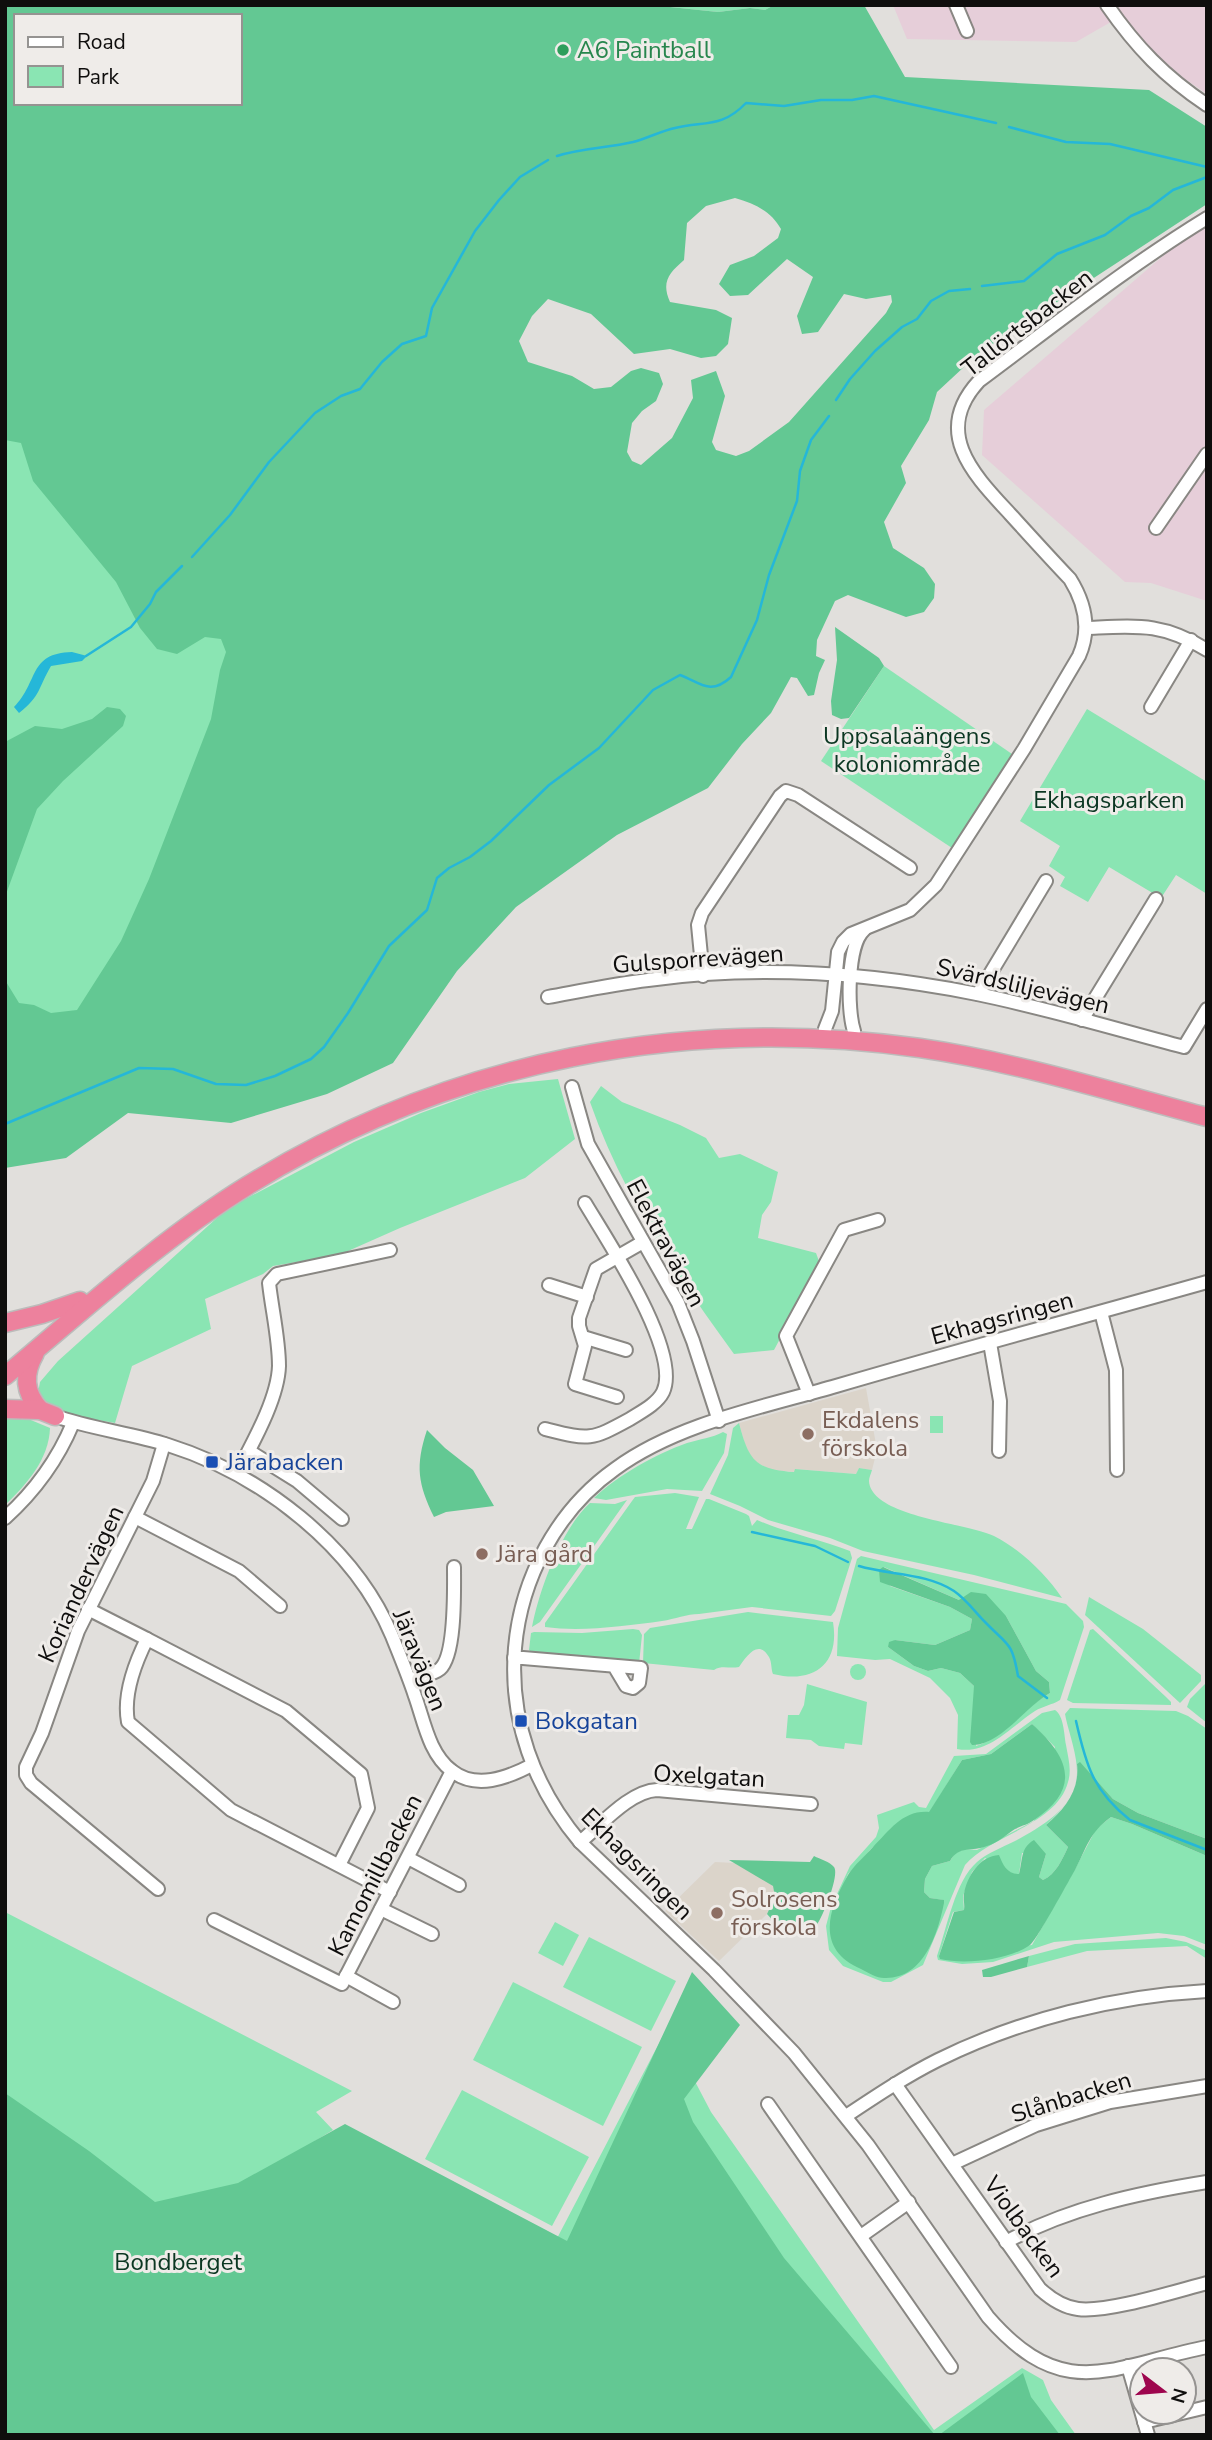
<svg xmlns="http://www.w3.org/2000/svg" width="1212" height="2440" viewBox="0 0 1212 2440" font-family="'Nunito Sans',sans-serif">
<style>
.commercial{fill:#e6ced9}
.built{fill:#dbd4ca}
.green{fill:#8ae5b3;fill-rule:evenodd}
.forest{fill:#63c893;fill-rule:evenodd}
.water{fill:#25b7d8}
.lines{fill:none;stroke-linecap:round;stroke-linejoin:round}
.stream{stroke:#25b7d8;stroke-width:2.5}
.minor-casing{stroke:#898783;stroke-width:16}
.highway-casing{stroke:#bcbcbb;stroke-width:21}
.minor{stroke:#fff;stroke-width:12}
.highway{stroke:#ed819d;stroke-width:18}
.leisure-dot{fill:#2e9e5b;stroke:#efece9;stroke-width:2.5}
.education-dot{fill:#8d6e63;stroke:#efece9;stroke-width:2.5}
.transit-dot{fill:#1a4fb4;stroke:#efece9;stroke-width:2.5}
.labels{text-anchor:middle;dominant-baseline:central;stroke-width:6;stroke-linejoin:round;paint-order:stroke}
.leisure-label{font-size:24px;fill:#27864d;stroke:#efece9;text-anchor:start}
.street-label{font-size:24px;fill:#0f0e0d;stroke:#efece9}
.park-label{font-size:24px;fill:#0b3722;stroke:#efece9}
.education-label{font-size:24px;fill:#785e54;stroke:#efece9;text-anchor:start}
.transit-label{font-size:24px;fill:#164399;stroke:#efece9;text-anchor:start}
</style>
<rect width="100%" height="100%" fill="#e1dfdc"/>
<!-- commercial -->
<g class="commercial">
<path d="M893,5H1207V94L1185,79L1144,44L1123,15L1076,42L907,39Z"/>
<path d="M1207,225V601L1151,583L1125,582L982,455L984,410L1178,243Z"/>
</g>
<!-- built -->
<g class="built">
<path d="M866,1388L877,1450L872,1470L859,1468L856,1474L796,1469L795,1472L770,1470L753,1460L745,1445L739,1423Z"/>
<path d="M715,1862L735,1863L760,1877L773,1886L775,1897L767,1914L719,1961L665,1911Z"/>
</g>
<!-- green -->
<g class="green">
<path d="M651,5H774L765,10L750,8L718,12Z"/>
<path d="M5,383L275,606L80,1033L5,1048Z"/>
<path d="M884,666L1012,754L952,848L821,761Z"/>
<path d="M1087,709L1207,782V894L1176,875L1161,898L1109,867L1088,902L1060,886L1065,877L1049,866L1060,846L1020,821Z"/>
<path d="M558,1079L575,1139L525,1178L400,1228L339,1255L273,1266L263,1274L205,1299L211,1329L132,1366L115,1423C88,1418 54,1416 38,1393L40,1382L58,1361L228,1208L354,1142L421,1113L479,1092L509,1084Z"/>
<path d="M601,1086L622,1102L680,1125L706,1138L719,1158L740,1154L778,1172L771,1202L762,1215L758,1238L816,1253L820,1264L774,1350L734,1354C677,1276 622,1194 590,1102Z"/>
<rect x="930" y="1416" width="13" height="17"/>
<path d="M26,1418L50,1428C49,1459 27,1484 5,1505V1419Z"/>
<path d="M739,1423C749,1461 755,1469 794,1472L795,1469L856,1474L859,1468L872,1470C871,1474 869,1477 869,1481C871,1517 968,1523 994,1536C1020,1549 1046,1574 1062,1598L974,1575L863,1551L830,1538L768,1520L740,1506L710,1494L728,1455L733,1428Z"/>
<path d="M723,1432L727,1434L724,1453L702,1491L667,1489L606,1500L594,1498C618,1475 656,1454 687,1443C700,1439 712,1438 723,1432Z"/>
<path d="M675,1493L699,1497L686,1529H692L706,1499H709L746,1514L749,1516L752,1526L757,1520C787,1533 819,1539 850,1551L852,1558L835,1611L831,1616L752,1607L699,1614C687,1614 675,1619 662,1621C626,1626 581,1632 545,1627V1623L632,1501L635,1497Z"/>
<path d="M627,1500L540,1622L532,1627C539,1590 562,1528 590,1503L615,1504Z"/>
<path d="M861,1556L1066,1604L1083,1621L1084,1627L1060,1700C1052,1705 1043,1706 1035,1711C1010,1727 989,1755 957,1749L958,1715L950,1698L930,1678L890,1659L875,1660L837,1656L838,1628L857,1559ZM884,1567L959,1600L1006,1616L1036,1671L1049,1682L1050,1693C1023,1708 1006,1736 976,1746L974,1686L960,1673L941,1668L928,1671L914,1666L888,1647L895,1640L935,1645L970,1630L972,1619L950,1607L890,1586Z"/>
<path d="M1089,1597L1143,1629L1201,1675V1681L1180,1703L1085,1615Z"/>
<path d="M748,1612L833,1622C840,1664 814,1684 773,1674C771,1670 772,1662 769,1657C758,1638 746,1657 739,1667C729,1669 722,1665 714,1670L643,1663L644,1634L650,1628Z"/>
<path d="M633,1629L639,1630L642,1635L639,1664L533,1654L529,1650L531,1633L534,1632L582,1633Z"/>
<path d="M1093,1629L1166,1697L1171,1702V1705L1073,1703L1067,1700L1090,1630Z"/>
<circle cx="858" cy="1672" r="8"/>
<path d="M807,1684L867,1702L862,1745L845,1743L844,1749L819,1746L811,1740L786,1738L788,1715H799L804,1705Z"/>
<path d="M1205,1684H1207V1723L1187,1707L1190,1699Z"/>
<path d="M1070,1708L1176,1711L1188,1716L1207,1729V1839L1138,1813L1113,1799L1080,1763L1077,1764C1080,1791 1064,1808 1046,1825L1068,1847C1062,1860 1056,1874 1043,1880L1039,1877L1046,1854L1022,1853L1019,1874H1013L985,1858L972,1872L963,1896L964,1910L953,1912L939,1956L1032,1945L1075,1869L1096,1829L1111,1817L1132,1824L1207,1856V1945L1184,1936L1158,1933L1054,1942L993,1962L962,1964L938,1960L937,1956C947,1928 955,1881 977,1862C987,1853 1003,1847 1015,1841C1041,1827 1077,1807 1077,1772C1077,1755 1070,1736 1066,1719L1065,1714Z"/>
<path d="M1055,1710C1064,1716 1064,1734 1066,1745C1068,1757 1072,1770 1068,1782C1057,1825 990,1835 965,1865L923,1965L891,1982H883L843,1966L829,1950L826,1926L831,1907L850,1866L876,1837L879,1828L877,1815L914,1802L919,1807L926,1808L954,1756L986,1754L1042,1713ZM1032,1724L1055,1747L1034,1821L977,1850L965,1849L955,1853L950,1861L932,1866L925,1879L924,1892L930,1898L943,1900V1907L838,1898L848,1874L873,1847L929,1813L962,1760L991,1754Z"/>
<path d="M5,1912L352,2091L316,2112L333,2130L315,2141L553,2246L667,2028L711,2112L934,2430L1022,2368L1043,2380L1051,2400L1076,2435H5Z"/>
<path d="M555,1922L579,1935L563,1966L538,1953Z"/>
<path d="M589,1937L676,1981L651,2031L563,1987Z"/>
<path d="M1166,1938L1186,1942L1207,1951V1959L1187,1946L1087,1951L1027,1967L1029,1956L1075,1944Z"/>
<path d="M513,1982L642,2047L603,2126L473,2060Z"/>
<path d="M462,2090L589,2157L552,2226L425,2159Z"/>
</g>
<!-- forest -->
<g class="forest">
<path d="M5,5H651L718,12L750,8L765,10L774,5H864L905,77L1149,90L1207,127V204L979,353L937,392L929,420L901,466L906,483L884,522L893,548L924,568L935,584L934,598L924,612L906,617L848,595L835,601L817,640L816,656L825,660L819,673L814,695L808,696L797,678L791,677L771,713L742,744L708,788L617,835L516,907L457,971L393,1063L327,1094L231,1123L128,1113L66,1158L5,1168V980L19,1003L34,1005L51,1013L77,1010L121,941L149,879L211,719L220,670L226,652L221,639L205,637L177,654L157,649L140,628L116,582L33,481L21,443L5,440ZM16,16H240V103H16ZM735,198C755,204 771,211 781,229L778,238L754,256L730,265L719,284L730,296L748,295L787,259L813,277L797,316L802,334L818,332L844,294L866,299L891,295L892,302L886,313L789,422L749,451L736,456L716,450L712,442L725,396L716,371L691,380L693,398L672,438L641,465L632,461L627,452L632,423L642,411L656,401L663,384L659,373L641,368L631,371L611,387L594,389L572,376L528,362L519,341L532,316L548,299L591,314L634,354L670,349L701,358L716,356L728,344L732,318L716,310L670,302C661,282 669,273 684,260L687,223L706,206Z"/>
<path d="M835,627L879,658L884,666L849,718L841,719L832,715L831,701L837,660Z"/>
<path d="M107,707L120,709L126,716L123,726L63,781L37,809L5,897V742L35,726L62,729L92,719Z"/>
<path d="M427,1430L445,1448L473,1470L494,1506L446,1512L434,1517C418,1484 415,1466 427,1430Z"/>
<path d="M883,1567L959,1600L971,1592L986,1594L1006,1616L1036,1671L1049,1682L1050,1693C1026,1706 1000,1746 972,1745L970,1742L974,1686L960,1673L941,1668L928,1671L914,1666L888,1647L889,1642L895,1640L935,1645L970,1630L972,1619L950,1607L880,1582L879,1570Z"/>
<path d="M1032,1724C1069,1757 1082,1788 1034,1820C1029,1824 1021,1826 1015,1829C1006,1835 997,1843 987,1846C972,1852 959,1845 950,1861L932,1866L925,1879L924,1892L930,1898L944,1900V1903C938,1933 924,1978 886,1978C878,1979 869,1973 861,1969C816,1950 827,1911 848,1875C854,1865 865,1856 873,1847C890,1830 903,1810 929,1812L962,1760L991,1754Z"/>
<path d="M1080,1762L1113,1799L1138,1813L1207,1839V1856L1132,1824L1111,1817C1089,1833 1087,1847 1075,1870C1068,1882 1037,1940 1030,1945C1009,1960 965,1965 940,1959L939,1956L954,1912L964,1910C965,1904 963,1899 964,1894C967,1876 980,1856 999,1855C1003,1865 1007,1874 1019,1874C1023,1860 1020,1848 1034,1840L1046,1854L1039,1877L1043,1880C1056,1874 1062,1860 1068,1847L1046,1825C1065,1809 1080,1790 1077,1764Z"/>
<path d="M814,1856C820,1859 830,1862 834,1867C840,1875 822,1919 816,1926L776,1924L767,1914L775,1897L773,1886L729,1860L810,1862Z"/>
<path d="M1029,1956L1027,1967L991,1977H983L982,1970Z"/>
<path d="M692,1972L740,2025L684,2099L693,2122L784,2258L935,2435H5V2093L89,2151L155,2202L238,2183L345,2124L567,2241Z"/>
<path d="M1023,2373L1031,2397L1060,2435H939Z"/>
</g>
<!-- water -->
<path class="water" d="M72,652L87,656L82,661L51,666C38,688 41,696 19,713L14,707C39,682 28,653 72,652Z"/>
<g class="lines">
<!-- stream -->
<g class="stream">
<path d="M1009,127L1066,142L1110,144L1207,167"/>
<path d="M557,156C582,148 608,148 633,142C648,138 661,131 675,128C705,121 722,128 746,103L784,106L821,100H852L874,96L996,123"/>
<path d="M982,286L1024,281L1057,254L1105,235L1131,216L1149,208L1173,190L1207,177"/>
<path d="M836,400L850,379L875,351L902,327L917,319L931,301L949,291L970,289"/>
<path d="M192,557L230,515L269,462L315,413L341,396L360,389L382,362L402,344L426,336L432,308L475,231L499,200L520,177L548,160"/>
<path d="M86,656L131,627L150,604L156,592L182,566"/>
<path d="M5,1124L139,1068L173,1069L216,1084L246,1085L275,1076L311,1059L324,1047L348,1013L389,946L427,910L437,878L449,868L470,857L491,841L549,785L599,748L653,690L680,675C701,683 710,696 731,677L757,620L769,575L797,501L800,471L811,440L829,416"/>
<path d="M752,1532L815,1546L848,1562"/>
<path d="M859,1566C889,1575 927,1573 954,1591C967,1600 974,1611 985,1622C1008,1646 1012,1641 1018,1676L1047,1698"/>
<path d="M1076,1721C1086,1765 1093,1791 1130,1820L1207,1850"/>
</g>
<!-- minor casing -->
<g class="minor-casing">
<g id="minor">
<path d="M956,5L967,31"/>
<path d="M1107,5C1136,47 1165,77 1207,105"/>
<path d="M1156,528L1207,454"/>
<path d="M1086,628C1136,626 1162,622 1207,650"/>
<path d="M1151,707L1191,640"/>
<path d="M703,976L698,925L702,913L780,796L786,791L798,795L910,868"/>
<path d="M978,994L1046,881"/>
<path d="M548,997C581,991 615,984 648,980C756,965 871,973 977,994C1046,1008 1115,1029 1184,1047L1207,1009"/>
<path d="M1082,1020L1156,899"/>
<path d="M825,1029L832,1011L838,952L843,942L851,934L910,910L936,885L1024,749L1079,656C1091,629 1085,603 1070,579C1050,558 1031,537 1011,515C975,476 931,433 979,381C1053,326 1127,267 1207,218"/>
<path d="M854,1031C847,1010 847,945 864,930"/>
<path d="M572,1087L588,1144L678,1303L693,1341L719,1421"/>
<path d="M1207,1282C1083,1317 959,1350 836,1386C763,1407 676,1424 615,1469C557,1510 521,1578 515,1648C509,1720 534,1787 580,1842L714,1970L794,2053L868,2145L988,2317C1065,2405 1111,2366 1207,2347"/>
<path d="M549,1285L587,1297"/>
<path d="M1101,1312L1116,1370L1117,1470"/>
<path d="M583,1337L626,1350"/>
<path d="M990,1343L1000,1401L999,1451"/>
<path d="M809,1394L786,1336L844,1230L878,1220"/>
<path d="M617,1397L575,1384L585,1346L579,1326V1318L596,1269L643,1242"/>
<path d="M55,1416C92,1429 131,1433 168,1445C260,1474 354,1545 392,1636C400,1656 408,1675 415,1696C424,1721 429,1754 452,1771C476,1790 507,1778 532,1765"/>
<path d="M545,1429C589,1440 590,1441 630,1419C641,1412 657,1404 663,1392C682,1352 607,1240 585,1203"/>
<path d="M249,1451L297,1481L342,1519"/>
<path d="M237,1473C252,1444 278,1399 279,1366C279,1339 272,1310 269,1283L277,1274L390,1250"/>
<path d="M135,1517L239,1571L280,1606"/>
<path d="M5,1518C34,1492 58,1459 73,1423"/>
<path d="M88,1609L147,1639"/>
<path d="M514,1658H523L641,1668L639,1683L633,1688L626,1686L614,1666"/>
<path d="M410,1680C418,1677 433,1675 440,1669C456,1655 454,1589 454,1567"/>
<path d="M580,1842C601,1825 630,1791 657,1790L811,1804"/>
<path d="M408,1858L459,1885"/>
<path d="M339,1865L368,1808L361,1774L286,1711L147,1639C135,1663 123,1695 128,1722L231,1810L390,1892"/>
<path d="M158,1889L31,1783L26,1775V1767L42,1733L78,1631L153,1481L164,1444"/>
<path d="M381,1909L432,1934"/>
<path d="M214,1920L342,1984L452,1771"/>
<path d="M346,1976L393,2002"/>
<path d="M895,2084L1040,2289C1051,2299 1063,2307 1078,2309C1107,2313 1176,2291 1207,2283"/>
<path d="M768,2104L951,2367"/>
<path d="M846,2116C876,2096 906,2076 938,2060C1021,2019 1115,1996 1207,1991"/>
<path d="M952,2164L1036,2125L1110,2102L1207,2086"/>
<path d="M861,2236L909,2202"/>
<path d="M1006,2242C1068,2208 1138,2193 1207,2182"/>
<path d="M1128,2366L1148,2435"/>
<path d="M1144,2422L1207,2407"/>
</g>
</g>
<!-- highway casing -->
<g class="highway-casing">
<g id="highway">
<path d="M5,1323L42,1314L80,1301"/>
<path d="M35,1353C23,1374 24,1392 40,1410"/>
<path d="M5,1376C84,1310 160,1240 247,1186C450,1060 685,1015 920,1048C1017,1062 1112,1092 1207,1117"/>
<path d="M5,1409L40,1410L55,1416"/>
</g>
</g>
<!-- minor -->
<use href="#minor" class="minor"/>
<!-- highway -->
<use href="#highway" class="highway"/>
</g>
<!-- markers -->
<circle class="leisure-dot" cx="563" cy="50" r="7"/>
<g class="education-dot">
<circle cx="808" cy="1434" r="7"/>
<circle cx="482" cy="1554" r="7"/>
<circle cx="717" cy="1913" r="7"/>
</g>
<g class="transit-dot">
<rect x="205" y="1455" width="14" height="14" rx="3.5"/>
<rect x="514" y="1714" width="14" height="14" rx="3.5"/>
</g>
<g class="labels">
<!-- leisure labels -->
<g class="leisure-label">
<text x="577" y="50">A6 Paintball</text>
</g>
<!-- street labels -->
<g class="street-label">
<text transform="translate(1027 323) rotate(-38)">Tallörtsbacken</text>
<text transform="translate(698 959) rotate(-4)">Gulsporrevägen</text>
<text transform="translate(1023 986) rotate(13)">Svärdsliljevägen</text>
<text transform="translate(666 1243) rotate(62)">Elektravägen</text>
<text transform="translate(1002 1318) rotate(-15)">Ekhagsringen</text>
<text transform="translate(81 1584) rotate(-65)">Koriandervägen</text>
<text transform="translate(420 1660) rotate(68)">Järavägen</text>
<text transform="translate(709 1776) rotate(3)">Oxelgatan</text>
<text transform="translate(637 1864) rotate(45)">Ekhagsringen</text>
<text transform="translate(375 1875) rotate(-63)">Kamomillbacken</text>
<text transform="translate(1071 2097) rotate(-17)">Slånbacken</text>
<text transform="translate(1024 2227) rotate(54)">Violbacken</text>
</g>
<!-- park labels -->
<g class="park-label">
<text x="907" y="736">Uppsalaängens<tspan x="907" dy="28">koloniområde</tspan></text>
<text x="1109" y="800">Ekhagsparken</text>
<text x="178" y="2262">Bondberget</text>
</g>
<!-- education labels -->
<g class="education-label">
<text x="822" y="1420">Ekdalens<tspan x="822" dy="28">förskola</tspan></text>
<text x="496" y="1554">Jära gård</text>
<text x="731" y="1899">Solrosens<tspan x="731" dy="28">förskola</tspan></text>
</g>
<!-- transit labels -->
<g class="transit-label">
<text x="226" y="1462">Järabacken</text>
<text x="535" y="1721">Bokgatan</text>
</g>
</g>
<!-- border -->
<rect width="1212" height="2440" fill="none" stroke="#0f0e0d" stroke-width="14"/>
<!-- legend -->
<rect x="14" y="14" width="228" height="91" fill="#efece9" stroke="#959391" stroke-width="2"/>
<rect x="28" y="37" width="35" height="10" fill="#ffffff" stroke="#959391" stroke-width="2"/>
<text x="77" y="49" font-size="21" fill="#0f0e0d">Road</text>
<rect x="28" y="66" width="35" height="21" fill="#8ae5b3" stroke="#959391" stroke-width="2"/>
<text x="77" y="84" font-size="21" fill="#0f0e0d">Park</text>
<!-- north arrow -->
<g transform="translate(1163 2391) rotate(106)"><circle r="33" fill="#efece9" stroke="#959391" stroke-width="2"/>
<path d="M0-5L12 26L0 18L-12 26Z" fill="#9e064e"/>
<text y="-10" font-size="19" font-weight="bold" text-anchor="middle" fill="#0f0e0d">N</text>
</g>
</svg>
